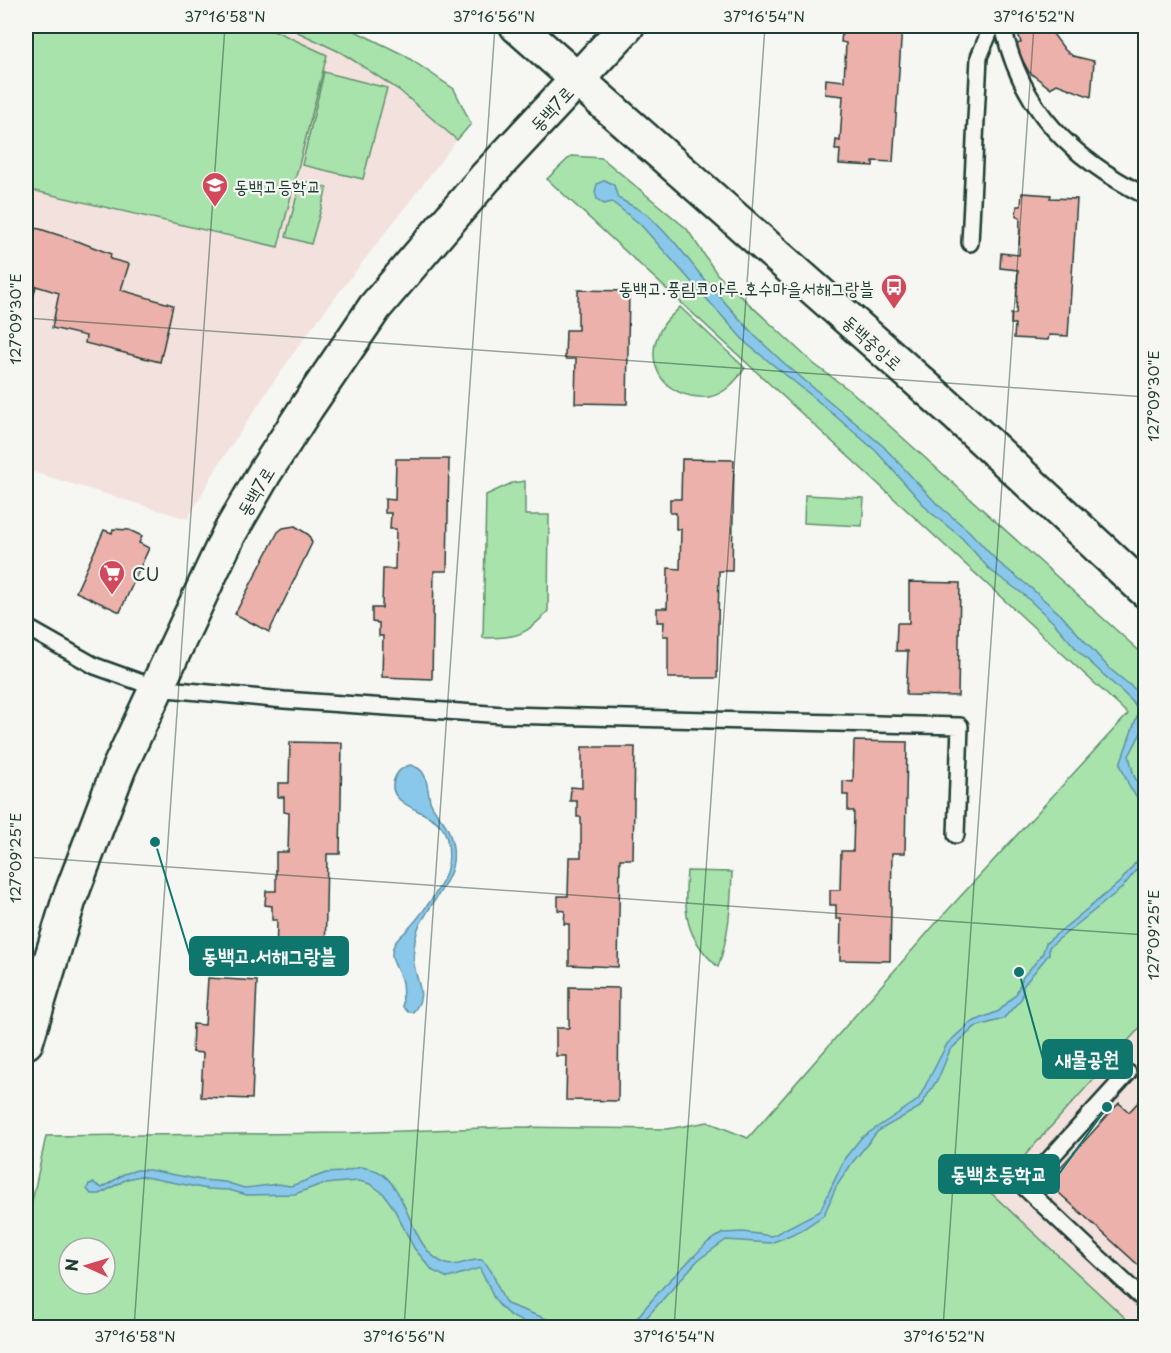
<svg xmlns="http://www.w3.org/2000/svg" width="1171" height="1353" viewBox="0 0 1171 1353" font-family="'Playpen Sans','Poor Story',sans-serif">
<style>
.built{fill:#f3e1dd}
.green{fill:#a7e3aa;stroke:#63906f;stroke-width:1.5;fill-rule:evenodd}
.water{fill:#89c8ea;stroke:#5f90a1;stroke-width:1.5}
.building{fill:#ecb1ab;stroke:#1f3d34;stroke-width:1.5}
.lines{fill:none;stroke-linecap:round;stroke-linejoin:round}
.lane-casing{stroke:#1f3d34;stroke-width:20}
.secondary-casing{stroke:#1f3d34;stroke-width:38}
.lane{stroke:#f6f6f2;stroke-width:15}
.secondary{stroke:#f6f6f2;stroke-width:33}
.ticks{fill:none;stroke:#1f3d34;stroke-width:1.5;stroke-opacity:0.45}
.labels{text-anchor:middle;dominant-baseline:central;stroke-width:4.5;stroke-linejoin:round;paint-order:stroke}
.street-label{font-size:18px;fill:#1f3d34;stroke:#f6f6f2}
.poi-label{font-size:18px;fill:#1f3d34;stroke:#f6f6f2;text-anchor:start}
.leader{fill:none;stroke:#0f766e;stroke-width:2}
.callout-dot{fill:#0f766e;stroke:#f6f6f2;stroke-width:2}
.callout{fill:#0f766e;stroke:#0f766e;stroke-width:2}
.callout-label{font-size:20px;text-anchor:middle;font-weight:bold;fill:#fff}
.neatline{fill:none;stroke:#1f3d34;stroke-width:2}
.ticks-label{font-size:15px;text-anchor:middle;fill:#1f3d34}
</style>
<rect width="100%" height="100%" fill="#f6f6f2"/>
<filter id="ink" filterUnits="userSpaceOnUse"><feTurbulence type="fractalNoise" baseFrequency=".0167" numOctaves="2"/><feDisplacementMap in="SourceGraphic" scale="12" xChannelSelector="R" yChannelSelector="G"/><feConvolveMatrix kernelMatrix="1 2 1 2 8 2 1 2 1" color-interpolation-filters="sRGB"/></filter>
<g filter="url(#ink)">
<!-- built -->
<g class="built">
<path d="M26,26H285L342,53L399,90L457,140L307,334L270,387L217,467L188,519L26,470Z"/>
<path d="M1145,1022V1327H1135L991,1193Z"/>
</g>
<!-- green -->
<g class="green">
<path d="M26,26H265L327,55L278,247L26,189Z"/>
<path d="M285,26H345L404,55L454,89L471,124L457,140L399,90L342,53Z"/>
<path d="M324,72L387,88L363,179L302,165Z"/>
<path d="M571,156L602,158L687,229L717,274L814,364L852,392L1145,656V1022L991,1193L1135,1327L26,1328V1230L46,1136L349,1133L512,1127L667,1129L708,1122L748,1138L936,923L1128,714L547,179ZM69,1248H105V1284H69Z"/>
<path d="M301,180L327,188L311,244L286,237Z"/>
<path d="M680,307L745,368C736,381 725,394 709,397C704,398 697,397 691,396C655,388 644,354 664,324C668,318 675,313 680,307Z"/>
<path d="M525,481V515H549L548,611C526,636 516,638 483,638L486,495L512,483Z"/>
<path d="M805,495L864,498L862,526L804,523Z"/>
<path d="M687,871L732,872C731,905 729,936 718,967C684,936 684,914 687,871Z"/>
</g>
<!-- water -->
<g class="water">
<path d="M605,180L614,185L618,198L647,214L677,245L703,278L755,336L785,364L883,446L938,505L969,531L998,562L1031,588L1061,615L1110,669L1137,691L1145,705V725L1129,756L1134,776L1145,795V807L1130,788L1120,764L1137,716L1138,709L1131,700L1080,653L1053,622L1023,594L990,570L962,538L930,512L876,451L812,396L747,344L640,224L612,202L604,204L597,199L595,192L597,184Z"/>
<path d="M410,765C429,769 426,785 430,801C434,813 445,820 449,832C463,870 442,886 425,916C422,921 418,927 417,932C414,943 412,959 415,969C418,986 427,996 413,1012H408L403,1007C402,998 404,988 401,979C397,966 388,959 394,945C397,938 404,934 409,928C417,920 423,911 429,903C444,882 453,865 447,839C442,815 416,814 400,800C386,788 395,769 410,765Z"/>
<path d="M1145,851V859L1122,888L1049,947V954L1023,986L1022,998L1003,1019L975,1027L950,1050L939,1077L920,1107L878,1131L852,1163L836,1187L824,1215L800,1231L771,1243L726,1240L698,1260L638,1327H629L663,1287L708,1242L723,1233L743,1232L772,1236L820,1211L845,1158L861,1138L918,1100L947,1044L970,1023L999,1011L1016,994L1023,977L1042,955L1046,943L1120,882Z"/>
<path d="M361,1167C366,1168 374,1169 379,1172C410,1190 409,1250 446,1264C458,1268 469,1258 482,1260C496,1271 496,1290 507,1304L568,1327C542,1328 512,1325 496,1301C491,1295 490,1286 486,1280C483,1275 481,1274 480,1268L448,1278L433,1271L414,1248L393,1207L383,1193L370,1184L359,1181L334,1183L319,1185L295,1194L247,1195L229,1190L207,1189L140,1176L127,1179L100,1194H91L87,1189L89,1184L94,1183L102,1188L124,1174L137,1170H149L202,1180L225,1182L244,1188L254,1187L278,1184L291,1186L326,1173L342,1172Z"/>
</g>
<!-- building -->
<g class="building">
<path d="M847,26H902L893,162L873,161V166L839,164L840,150H835L836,140L840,141L843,96L825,94L826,79L844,81L846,43L841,42L842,32H846Z"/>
<path d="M1016,26H1051L1053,34L1065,50L1073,56L1094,61L1091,97L1057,84L1050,88L1029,72L1014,44L1021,43Z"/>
<path d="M1022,193L1051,195L1050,198L1077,199L1068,336L1049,335L1048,340L1014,338L1015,324H1011V314H1016L1018,270L1000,268L1001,253L1019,255L1020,217L1016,216L1017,206H1021Z"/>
<path d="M26,227L40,229L80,242L111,254L110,259L129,264L121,290L173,305L160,362L85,343L86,336L52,328L59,293L36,286L26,328Z"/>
<path d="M578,290L629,291L627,404L575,403L576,359H565L566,330H578Z"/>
<path d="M396,459H449L447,571H434L432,679L382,677L383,636H379V623L372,622V608H382L383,569H395L396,529H390L391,513H385V499L395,500Z"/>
<path d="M682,459L734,460L732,571H719L717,678H668V636H663L664,622H657V608H667L668,568L680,569L681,529H676V513H670V499H681Z"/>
<path d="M295,526L309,535L312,543L269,632L235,614L278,532L283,528Z"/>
<path d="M113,529L129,530L142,536L139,543L149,548L120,612L76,592L104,530L112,533Z"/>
<path d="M909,582L960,583L958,696L906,695L908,651H896L897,623H909Z"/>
<path d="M854,741L907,742L905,853H892L890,961L840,960L841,919H836V905H830V890H840L841,851H853L854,811H848V795H843V781L853,782Z"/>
<path d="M290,742L342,743L340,854H327L325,962L276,961L277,920H272V906L265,905L266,891H276V852H288L289,813L284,812V797H278V783H289Z"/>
<path d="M582,747H635L633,859H620L618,967L569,965V924H564L565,911L558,910V896H568L569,857H581V817H577V801H570L571,787L582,788Z"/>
<path d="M208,978L257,981L252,1099L201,1097L203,1053L192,1052L193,1024L205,1025Z"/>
<path d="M569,987L619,988L618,1101L566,1100L567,1056H556V1028H569Z"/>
<path d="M1146,1094V1272L1047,1182L1119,1103L1129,1112Z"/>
</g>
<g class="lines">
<!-- lane casing -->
<g class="lane-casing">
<g id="lane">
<path d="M1003,26C1021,110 1071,158 1146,196"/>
<path d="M970,243L979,57L992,26"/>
<path d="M26,627L95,666L156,688L284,700L504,715L960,726L956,835"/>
<path d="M1128,1073L1024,1187L1146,1302"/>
</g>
</g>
<!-- secondary casing -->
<g class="secondary-casing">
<g id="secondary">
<path d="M517,26L957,415L1146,591"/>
<path d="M26,1042L69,900L119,768L229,534L265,472L307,407L375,307L486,177L627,26"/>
</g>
</g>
<!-- lane -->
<use href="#lane" class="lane"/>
<!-- secondary -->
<use href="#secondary" class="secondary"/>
</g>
</g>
<!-- ticks -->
<path class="ticks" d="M26,318L1146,397M26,857L1146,935M134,1328L225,26M404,1328L495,26M674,1328L765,26M943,1328L1034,26"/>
<!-- icons -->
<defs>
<g id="school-pin" transform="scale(1.35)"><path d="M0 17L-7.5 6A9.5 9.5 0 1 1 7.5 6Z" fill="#d1495b" stroke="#f6f6f2"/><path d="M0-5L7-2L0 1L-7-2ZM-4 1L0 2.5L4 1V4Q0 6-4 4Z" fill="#fff"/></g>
<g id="bus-pin" transform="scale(1.35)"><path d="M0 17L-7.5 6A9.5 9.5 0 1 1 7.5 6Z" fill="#d1495b" stroke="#f6f6f2"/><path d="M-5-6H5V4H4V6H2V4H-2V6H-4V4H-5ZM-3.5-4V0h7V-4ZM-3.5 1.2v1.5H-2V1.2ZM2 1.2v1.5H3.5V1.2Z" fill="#fff"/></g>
<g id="supermarket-pin" transform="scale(1.35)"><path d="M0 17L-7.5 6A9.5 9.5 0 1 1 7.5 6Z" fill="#d1495b" stroke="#f6f6f2"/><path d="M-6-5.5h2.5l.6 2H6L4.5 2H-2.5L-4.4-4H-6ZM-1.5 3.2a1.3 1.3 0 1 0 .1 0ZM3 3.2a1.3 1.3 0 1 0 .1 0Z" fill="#fff"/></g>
</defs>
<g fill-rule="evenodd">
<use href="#school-pin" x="215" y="185"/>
<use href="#bus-pin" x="894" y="287"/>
<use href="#supermarket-pin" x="112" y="573"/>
</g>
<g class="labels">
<!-- street labels -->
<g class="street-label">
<text transform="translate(551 108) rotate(-47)">동백7로</text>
<text transform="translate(873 342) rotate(42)">동백중앙로</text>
<text transform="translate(255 491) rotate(-59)">동백7로</text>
</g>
<!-- poi labels -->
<g class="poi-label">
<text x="234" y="185">동백고등학교</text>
<text x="874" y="287" text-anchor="end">동백고.풍림코아루.호수마을서해그랑블</text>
<text x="132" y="573">CU</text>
</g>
</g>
<!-- callouts -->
<path class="leader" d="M155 842L190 956M1019 972L1043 1059M1107 1107L1059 1174"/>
<g class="callout-dot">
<circle cx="155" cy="842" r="6"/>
<circle cx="1019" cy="972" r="6"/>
<circle cx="1107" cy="1107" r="6"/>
</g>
<g class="callout">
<rect x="190" y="937" width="158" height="38" rx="6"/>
<rect x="1043" y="1040" width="89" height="38" rx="6"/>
<rect x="939" y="1155" width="120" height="38" rx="6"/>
</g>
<g class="callout-label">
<text x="269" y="963">동백고.서해그랑블</text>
<text x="1087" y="1066">새물공원</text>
<text x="999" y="1181">동백초등학교</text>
</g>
<!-- margin -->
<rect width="1171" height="1353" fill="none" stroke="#f6f6f2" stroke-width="66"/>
<!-- north arrow -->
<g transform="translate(87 1266) rotate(274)"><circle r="28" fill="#f6f6f2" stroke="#a0aca6" stroke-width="1.5"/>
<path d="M0-4.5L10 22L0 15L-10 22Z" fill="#d1495b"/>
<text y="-9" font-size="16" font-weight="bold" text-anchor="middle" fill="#1f3d34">N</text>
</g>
<rect x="33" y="33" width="1105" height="1287" class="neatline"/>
<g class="ticks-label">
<text x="225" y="22">37°16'58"N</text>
<text x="494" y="22">37°16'56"N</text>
<text x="764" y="22">37°16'54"N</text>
<text x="1034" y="22">37°16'52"N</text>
<text transform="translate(16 319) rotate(-90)" y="5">127°09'30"E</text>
<text transform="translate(1154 396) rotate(-90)" y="5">127°09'30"E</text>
<text transform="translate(16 858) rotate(-90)" y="5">127°09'25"E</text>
<text transform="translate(1154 935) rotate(-90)" y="5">127°09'25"E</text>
<text x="135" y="1342">37°16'58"N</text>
<text x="404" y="1342">37°16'56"N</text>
<text x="674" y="1342">37°16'54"N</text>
<text x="944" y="1342">37°16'52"N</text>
</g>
</svg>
